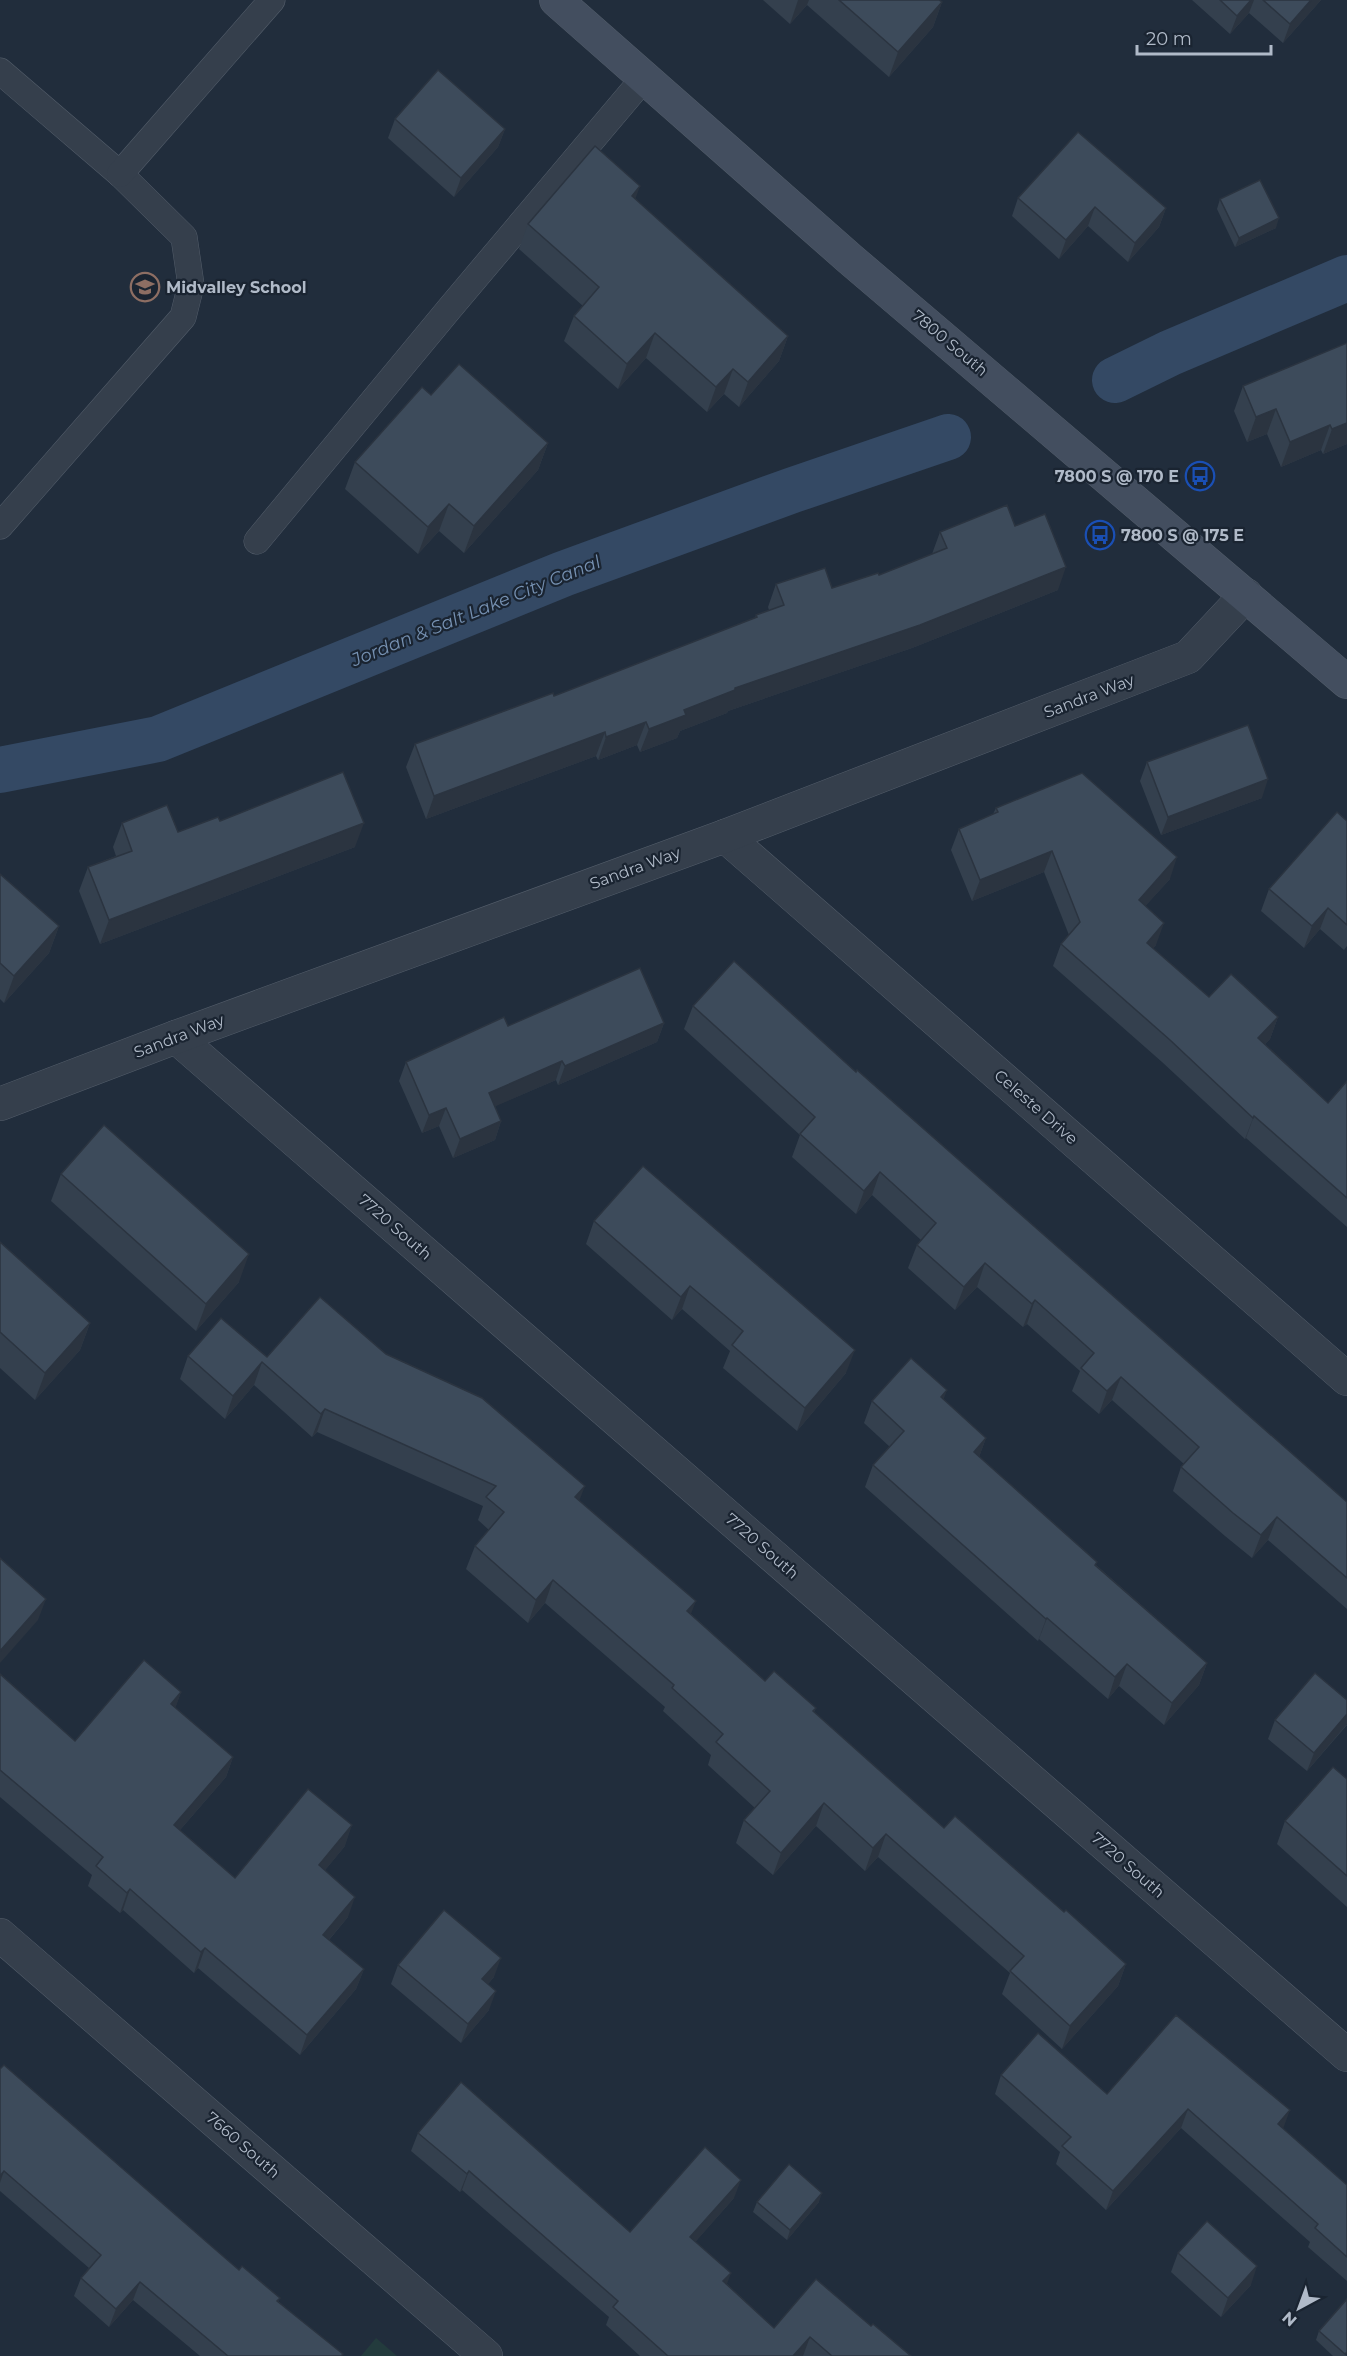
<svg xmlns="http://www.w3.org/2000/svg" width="1347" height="2356" viewBox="0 0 1347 2356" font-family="Montserrat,sans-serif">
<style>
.green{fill:#233b3d}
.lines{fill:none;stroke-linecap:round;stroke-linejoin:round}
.canal{stroke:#344964;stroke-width:46}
.lane-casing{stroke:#535d6a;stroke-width:27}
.street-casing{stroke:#535d6a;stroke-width:34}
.secondary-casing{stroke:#535d6a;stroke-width:34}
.lane{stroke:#353f4c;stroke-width:26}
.street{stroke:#353f4c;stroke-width:33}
.secondary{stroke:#434e5f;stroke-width:33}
.wall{fill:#34404e}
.shaded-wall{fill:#2b3440}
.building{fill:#3d4b5b;stroke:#2b3440;stroke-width:1.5}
.labels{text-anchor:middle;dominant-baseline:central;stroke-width:4.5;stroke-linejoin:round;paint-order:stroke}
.poi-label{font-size:16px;font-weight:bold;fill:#b0bac8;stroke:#1a2431;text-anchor:start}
.street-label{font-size:16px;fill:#b0bac8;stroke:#1a2431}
.water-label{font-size:18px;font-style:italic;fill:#7691b2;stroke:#1a2431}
</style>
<rect width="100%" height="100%" fill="#212d3c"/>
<!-- green -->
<path class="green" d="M376,2338L397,2356H361Z"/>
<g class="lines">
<!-- canal -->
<g class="canal">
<path d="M1115,380L1170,353L1347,278"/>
<path d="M0,770L158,739L563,574L793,490L948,437"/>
</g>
<!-- lane casing -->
<g class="lane-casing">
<g id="lane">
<path d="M0,71L120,174L184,237L191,285L183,317L0,526"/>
<path d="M120,174L272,0"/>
<path d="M257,541L450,308L644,78"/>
</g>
</g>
<!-- street casing -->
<g class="street-casing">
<g id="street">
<path d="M725,836L1347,1379"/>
<path d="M176,1037L1347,2055"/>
<path d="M0,1104L176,1037L725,836L1188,657L1246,595"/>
<path d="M0,1935L486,2356"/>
</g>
</g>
<!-- secondary casing -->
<g class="secondary-casing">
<path id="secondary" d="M556,0L850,259L1347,682"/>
</g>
<!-- lane -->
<use href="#lane" class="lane"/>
<!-- street -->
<use href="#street" class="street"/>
<!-- secondary -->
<use href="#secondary" class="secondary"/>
</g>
<!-- wall -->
<g class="wall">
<path d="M763,0H939L942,2L933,27L889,77L807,5L790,24Z"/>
<path d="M1192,0H1321L1283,43L1249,13L1230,34Z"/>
<path d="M395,119L505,129L498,147L454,197L388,138Z"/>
<path d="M1018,198L1166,208L1159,227L1128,262L1088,226L1059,259L1012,216Z"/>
<path d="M635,199L788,336L779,361L739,407L724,394L707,412L646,358L618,389L564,341L574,316L583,306L519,249L528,224Z"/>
<path d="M1220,199L1276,228L1235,247L1217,209Z"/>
<path d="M1347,343V444L1323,454L1321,450L1281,467L1267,434L1247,442L1234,411L1243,386Z"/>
<path d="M431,395L548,443L538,470L464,553L439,531L418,554L345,489L355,462Z"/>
<path d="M1015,526L1058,590L912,648L728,711L727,713L680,731L677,738L640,752L637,745L598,760L596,756L426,819L406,767L415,744L554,696L755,618L756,615L769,610L768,607L776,584L832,588L879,575L932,554L940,532Z"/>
<path d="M1147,762L1262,798L1161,835L1140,781Z"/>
<path d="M996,808L1170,879L1145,906L1156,945L1153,948L1209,997L1278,1017L1270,1039L1265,1044L1328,1103L1347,1081V1227L1246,1138L1245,1139L1162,1062L1053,966L1061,944L1069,935L1044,872L972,901L951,850L959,829L993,814Z"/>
<path d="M220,821L355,847L100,944L79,891L88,867L116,856L113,847L122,823L178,832Z"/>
<path d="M1347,821V946L1344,950L1320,929L1304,948L1261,911L1269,889Z"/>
<path d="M0,874L59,926L49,953L4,1003L0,999Z"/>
<path d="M693,1006L856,1072L1347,1502V1609L1268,1540L1252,1558L1225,1536L1173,1491L1181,1467L1184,1464L1112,1400L1099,1414L1072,1391L1080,1371L1027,1324L1023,1327L977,1287L955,1310L908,1268L917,1245L921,1240L872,1195L856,1214L792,1157L800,1135L684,1029Z"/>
<path d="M664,1023L657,1042L558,1085L556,1080L495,1106L501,1121L495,1140L453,1158L439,1126L422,1133L399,1081L406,1062L508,1026Z"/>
<path d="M61,1174L239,1282L196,1331L51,1201Z"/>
<path d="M594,1221L846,1373L797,1431L723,1368L730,1351L682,1309L672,1320L586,1244Z"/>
<path d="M0,1242L90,1323L80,1350L35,1400L0,1368Z"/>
<path d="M386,1354L579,1500L691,1614L765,1681L816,1708L814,1712L944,1828L1064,1912L1126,1964L1118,1986L1062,2049L1002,1994L1010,1973L878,1857L865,1871L816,1826L773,1875L736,1843L744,1820L755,1808L708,1765L711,1755L663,1711L665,1707L545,1603L528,1623L466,1569L475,1546L489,1530L478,1520L483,1506L317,1432L312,1437L254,1385L225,1419L180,1379L188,1356L267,1357Z"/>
<path d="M944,1400L986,1438L979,1457L1096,1565L1207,1663L1199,1685L1164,1725L1119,1686L1108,1699L1039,1639L1038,1641L865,1487L873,1465L890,1447L864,1423L872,1401Z"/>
<path d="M0,1674L75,1741L181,1692L175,1708L233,1757L226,1777L180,1830L235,1878L345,1846L325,1870L348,1917L329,1940L364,1969L356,1989L300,2055L198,1968L194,1973L123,1910L120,1913L88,1886L92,1875L0,1797Z"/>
<path d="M1275,1720L1347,1725L1307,1771L1268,1739Z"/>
<path d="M1347,1779V1907L1277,1844L1285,1821Z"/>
<path d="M398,1965L494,1977L488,1984L489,2010L461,2043L391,1984Z"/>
<path d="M1176,2015L1283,2129L1347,2185V2281L1308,2247L1310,2242L1181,2128L1106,2210L1056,2164L1060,2152L995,2094L1001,2075L1107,2094Z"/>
<path d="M0,2069L239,2270L280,2298L278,2301L342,2356H200L133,2300L109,2327L74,2296L81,2278L89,2268L0,2191Z"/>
<path d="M418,2133L630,2232L734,2198L695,2242L727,2284L774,2328L871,2326L911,2356H640L606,2325L609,2317L462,2190L460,2192L411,2151Z"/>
<path d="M757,2202H819L787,2240L753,2212Z"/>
<path d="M1178,2253L1251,2285L1221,2317L1171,2272Z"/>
<path d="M1319,2331L1347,2356H1333L1316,2340Z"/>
</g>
<!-- shaded-wall -->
<g class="shaded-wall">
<path d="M798,0H809L807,5L790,24Z"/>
<path d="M1251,0H1254L1249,13L1230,34L1237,16Z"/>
<path d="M1311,0H1321L1283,43L1290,24Z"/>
<path d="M942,2L933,27L889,77L898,52Z"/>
<path d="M505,129L498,147L454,197L461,178Z"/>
<path d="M640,186L631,211L632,196Z"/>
<path d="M1095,207L1088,226L1059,259L1066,240Z"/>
<path d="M1166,208L1159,227L1128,262L1135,243Z"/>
<path d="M1279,218L1276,228L1235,247L1239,238Z"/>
<path d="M655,333L646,358L618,389L627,364Z"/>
<path d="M788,336L779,361L739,407L748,382Z"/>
<path d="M733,369L724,394L707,412L716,387Z"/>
<path d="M1276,409L1267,434L1247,442L1256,417Z"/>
<path d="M1347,423V444L1323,454L1332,429Z"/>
<path d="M1330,425L1321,450L1281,467L1290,442Z"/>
<path d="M548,443L538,470L464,553L474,526Z"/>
<path d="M449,504L439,531L418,554L428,527Z"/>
<path d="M1066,567L1058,590L912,648L728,711L727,713L680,731L677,738L640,752L649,729L684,710L735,688Z"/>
<path d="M646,722L637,745L598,760L606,737Z"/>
<path d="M605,732L596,756L426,819L434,796Z"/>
<path d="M1268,779L1262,798L1161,835L1168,817Z"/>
<path d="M364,823L355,847L100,944L109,920Z"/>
<path d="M1052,851L1044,872L972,901L980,880Z"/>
<path d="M1177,857L1170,879L1131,922L1139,900Z"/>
<path d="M1328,908L1320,929L1304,948L1312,926Z"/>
<path d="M1164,923L1156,945L1139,965L1147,943Z"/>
<path d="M59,926L49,953L4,1003L14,976Z"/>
<path d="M1278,1017L1270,1039L1250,1060L1258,1038Z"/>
<path d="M664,1023L657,1042L558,1085L565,1066Z"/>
<path d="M562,1061L556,1080L482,1112L489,1093Z"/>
<path d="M446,1108L439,1126L422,1133L429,1115Z"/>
<path d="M1254,1116L1246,1138L1245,1139L1253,1118Z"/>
<path d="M501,1121L495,1140L453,1158L460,1139Z"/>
<path d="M880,1172L872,1195L856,1214L864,1191Z"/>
<path d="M249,1254L239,1282L196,1331L206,1304Z"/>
<path d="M985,1263L977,1287L955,1310L964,1287Z"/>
<path d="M690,1286L682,1309L672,1320L681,1297Z"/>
<path d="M1035,1300L1027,1324L1023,1327L1032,1304Z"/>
<path d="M90,1323L80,1350L35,1400L45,1373Z"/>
<path d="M855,1350L846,1373L797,1431L805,1408Z"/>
<path d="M262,1362L254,1385L225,1419L233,1396Z"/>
<path d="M1121,1377L1112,1400L1099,1414L1107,1391Z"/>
<path d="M947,1390L939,1412L941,1397Z"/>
<path d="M325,1409L317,1432L312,1437L321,1414Z"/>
<path d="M986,1438L978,1460L974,1452Z"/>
<path d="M585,1486L576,1509L575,1497Z"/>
<path d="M1277,1517L1268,1540L1252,1558L1261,1535Z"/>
<path d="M553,1580L545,1603L528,1623L536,1600Z"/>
<path d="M46,1599L38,1620L0,1663V1651Z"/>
<path d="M696,1601L687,1624V1611Z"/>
<path d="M1047,1618L1039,1639L1038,1641L1046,1619Z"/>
<path d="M1207,1663L1199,1685L1164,1725L1172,1703Z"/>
<path d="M1127,1664L1119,1686L1108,1699L1115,1677Z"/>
<path d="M181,1692L174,1712L171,1704Z"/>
<path d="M1347,1714V1724L1307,1771L1314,1753Z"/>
<path d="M233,1757L226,1777L166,1846L174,1825Z"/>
<path d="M824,1803L816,1826L773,1875L781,1853Z"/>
<path d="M352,1825L345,1846L312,1886L319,1865Z"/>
<path d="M886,1834L878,1857L865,1871L873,1848Z"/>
<path d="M130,1889L123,1910L120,1913L127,1893Z"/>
<path d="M355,1897L348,1917L316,1955L323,1935Z"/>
<path d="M205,1948L198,1968L194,1973L201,1952Z"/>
<path d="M501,1958L494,1977L476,1998L482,1979Z"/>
<path d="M1126,1964L1118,1986L1062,2049L1070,2026Z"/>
<path d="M364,1969L356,1989L300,2055L307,2035Z"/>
<path d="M496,1991L489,2010L461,2043L468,2024Z"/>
<path d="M1188,2109L1181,2128L1106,2210L1113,2191Z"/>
<path d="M1290,2110L1283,2129L1271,2143L1278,2124Z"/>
<path d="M4,2171L0,2183V2176Z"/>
<path d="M469,2171L462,2190L460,2192L467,2174Z"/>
<path d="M741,2180L734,2198L683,2256L690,2237Z"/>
<path d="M822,2193L819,2202L787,2240L790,2230Z"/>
<path d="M1257,2266L1251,2285L1221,2317L1228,2298Z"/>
<path d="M731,2273L724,2292L723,2281Z"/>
<path d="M140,2282L133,2300L109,2327L116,2309Z"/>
<path d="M810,2337L803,2356H793Z"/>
</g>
<!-- building -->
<g class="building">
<path d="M839,0H939L942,2L898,52Z"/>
<path d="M1220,0H1251L1237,16Z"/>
<path d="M1263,0H1311L1290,24Z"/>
<path d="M438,70L505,129L461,178L395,119Z"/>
<path d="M1078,132L1166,208L1135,243L1095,207L1066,240L1018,198Z"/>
<path d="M595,146L640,186L632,196L788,336L748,382L733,369L716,387L655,333L627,364L574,316L599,287L528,224Z"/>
<path d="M1260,180L1279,218L1239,238L1220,199Z"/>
<path d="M1347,343V423L1332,429L1330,425L1290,442L1276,409L1256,417L1243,386Z"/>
<path d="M459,364L548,443L474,526L449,504L428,527L355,462L422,387L431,395Z"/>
<path d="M1007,505L1015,526L1045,514L1066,567L920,625L735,688V690L684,710L686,715L649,729L646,722L606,737L605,732L434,796L415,744L553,693L554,696L757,617L756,615L784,605L776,584L825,568L832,588L878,573L879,575L947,548L940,532Z"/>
<path d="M1248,725L1268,779L1168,817L1147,762Z"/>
<path d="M343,772L364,823L109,920L88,867L132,851L122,823L167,805L178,832L218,817L220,821Z"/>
<path d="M1082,773L1177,857L1139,900L1164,923L1147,943L1209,997L1231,974L1278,1017L1258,1038L1328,1103L1347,1081V1198L1254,1116L1253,1118L1170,1040L1061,944L1080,922L1052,851L980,880L959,829L998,812L996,808Z"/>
<path d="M1337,812L1347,821V925L1328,908L1312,926L1269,889Z"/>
<path d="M0,874L59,926L14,976L0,963Z"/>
<path d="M734,961L856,1072L857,1070L1347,1502V1578L1277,1517L1261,1535L1233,1513L1181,1467L1199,1447L1121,1377L1107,1391L1081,1368L1094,1353L1035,1300L1032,1304L985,1263L964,1287L917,1245L936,1223L880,1172L864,1191L800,1134L815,1117L693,1006Z"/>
<path d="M640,968L664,1023L565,1066L562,1061L489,1093L501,1121L460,1139L446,1108L429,1115L406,1062L504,1017L508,1026Z"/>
<path d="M104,1125L249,1254L206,1304L61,1174Z"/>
<path d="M643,1166L855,1350L805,1408L732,1345L743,1331L690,1286L681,1297L594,1221Z"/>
<path d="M0,1242L90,1323L45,1373L0,1332Z"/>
<path d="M320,1297L386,1354L482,1398L585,1486L575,1497L696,1601L687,1611L765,1681L774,1671L816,1708L813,1711L944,1828L955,1816L1064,1912L1066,1910L1126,1964L1070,2026L1010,1971L1024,1956L886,1834L873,1848L824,1803L781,1853L744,1820L770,1791L716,1742L723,1734L672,1688L674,1685L553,1580L536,1600L475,1546L504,1512L486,1497L496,1486L325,1409L321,1414L262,1362L233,1396L188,1356L221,1318L267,1357Z"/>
<path d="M911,1358L947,1390L941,1397L986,1438L974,1452L1097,1562L1095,1565L1207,1663L1172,1703L1127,1664L1115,1677L1047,1618L1046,1619L873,1465L904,1431L872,1401Z"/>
<path d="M0,1558L46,1599L0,1651Z"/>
<path d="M144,1660L181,1692L171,1704L233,1757L174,1825L235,1878L308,1789L352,1825L319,1865L355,1897L323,1935L364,1969L307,2035L205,1948L201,1952L130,1889L127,1893L96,1866L103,1857L0,1770V1674L75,1741Z"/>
<path d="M1315,1673L1347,1700V1714L1314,1753L1275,1720Z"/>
<path d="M1333,1767L1347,1779V1876L1285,1821Z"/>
<path d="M444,1910L501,1958L482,1979L496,1991L468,2024L398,1965Z"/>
<path d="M1176,2015L1290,2110L1278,2124L1347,2185V2257L1315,2228L1318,2224L1188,2109L1113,2191L1062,2146L1071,2137L1001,2075L1038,2033L1107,2094Z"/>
<path d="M4,2065L209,2244L239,2270L242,2266L280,2298L277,2301L343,2354L341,2356H228L140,2282L116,2309L81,2278L101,2255L4,2171L0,2176V2069Z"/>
<path d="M461,2082L630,2232L705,2147L741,2180L690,2237L731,2273L723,2281L774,2328L816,2279L871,2326L873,2324L911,2356H832L810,2337L793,2356H668L613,2307L618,2301L469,2171L467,2174L418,2133Z"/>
<path d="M789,2164L822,2193L790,2230L757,2202Z"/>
<path d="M1207,2221L1257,2266L1228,2298L1178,2253Z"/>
<path d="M1347,2299V2352L1345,2354L1319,2331Z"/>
</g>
<!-- icons -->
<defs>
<g id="school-ring" transform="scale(1.5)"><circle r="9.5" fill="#1a2431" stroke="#8d6e63" stroke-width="1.5"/><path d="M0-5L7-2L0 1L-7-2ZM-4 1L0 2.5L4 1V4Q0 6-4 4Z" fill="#8d6e63"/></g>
<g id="bus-ring" transform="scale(1.5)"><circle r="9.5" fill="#1a2431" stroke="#1a4fb4" stroke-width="1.5"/><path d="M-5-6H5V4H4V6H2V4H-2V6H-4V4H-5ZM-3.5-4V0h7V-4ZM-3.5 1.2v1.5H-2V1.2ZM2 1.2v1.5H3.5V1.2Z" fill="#1a4fb4"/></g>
</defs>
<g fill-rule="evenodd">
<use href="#school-ring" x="145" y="287"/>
<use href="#bus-ring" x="1200" y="476"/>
<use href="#bus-ring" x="1100" y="535"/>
</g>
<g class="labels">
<!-- poi labels -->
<g class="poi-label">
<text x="166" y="287">Midvalley School</text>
<text x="1179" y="476" text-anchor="end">7800 S @ 170 E</text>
<text x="1121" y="535">7800 S @ 175 E</text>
</g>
<!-- street labels -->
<g class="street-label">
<text transform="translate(950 343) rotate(40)">7800 South</text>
<text transform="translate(1089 696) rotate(-21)">Sandra Way</text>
<text transform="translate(635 868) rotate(-20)">Sandra Way</text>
<text transform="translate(179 1036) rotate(-21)">Sandra Way</text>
<text transform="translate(1036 1107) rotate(41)">Celeste Drive</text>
<text transform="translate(395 1227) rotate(41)">7720 South</text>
<text transform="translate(762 1546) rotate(41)">7720 South</text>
<text transform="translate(1128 1865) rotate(41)">7720 South</text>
<text transform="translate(243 2145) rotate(41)">7660 South</text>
</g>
<!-- water labels -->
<g class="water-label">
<text transform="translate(476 611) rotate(-22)">Jordan &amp; Salt Lake City Canal</text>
</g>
</g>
<!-- north arrow -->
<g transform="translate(1299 2308) rotate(221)" stroke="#1a2431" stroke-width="4.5" paint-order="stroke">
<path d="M0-4.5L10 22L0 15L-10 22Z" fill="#b0bac8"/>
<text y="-9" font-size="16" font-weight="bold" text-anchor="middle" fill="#b0bac8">N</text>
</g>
<!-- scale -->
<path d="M1137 45v9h134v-9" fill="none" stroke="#b0bac8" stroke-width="3"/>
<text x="1146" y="45" font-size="18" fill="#b0bac8" stroke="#1a2431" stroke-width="4.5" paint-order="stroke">20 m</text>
</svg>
